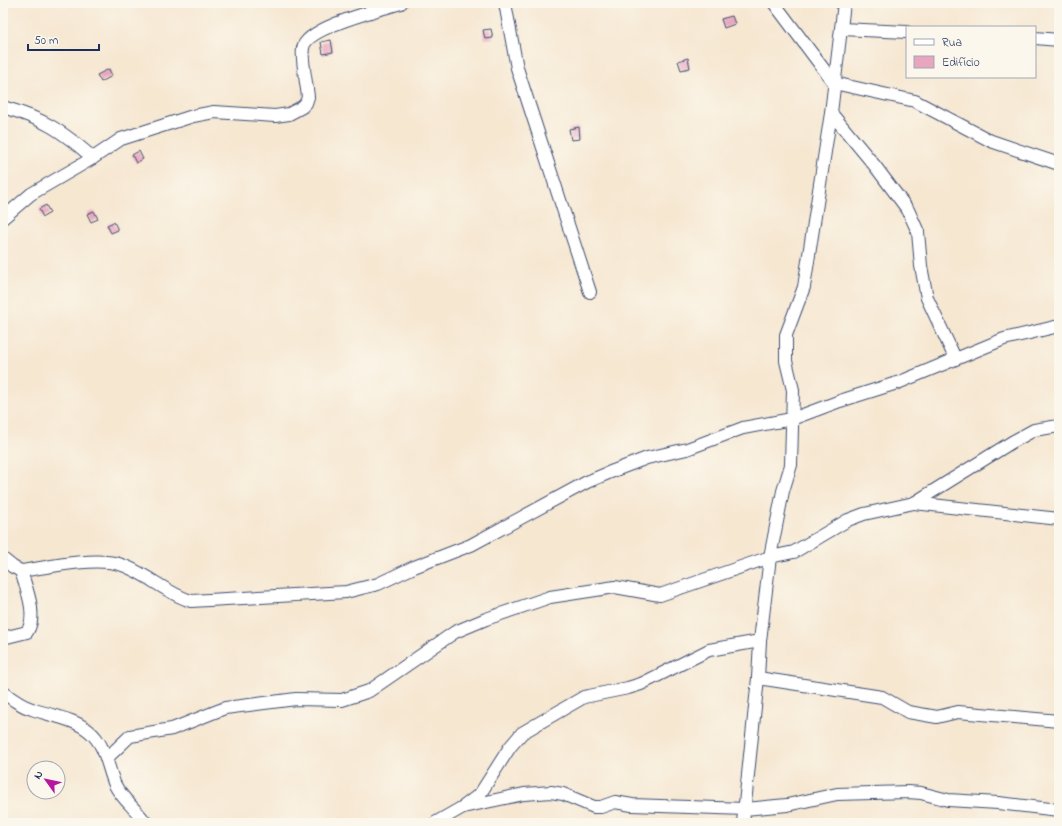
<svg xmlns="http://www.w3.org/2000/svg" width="1062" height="826" viewBox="0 0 1062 826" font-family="'Indie Flower',sans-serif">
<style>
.building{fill:#e8a5be}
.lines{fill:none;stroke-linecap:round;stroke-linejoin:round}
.minor-casing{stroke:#3c4b6f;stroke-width:14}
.minor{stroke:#fff;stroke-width:12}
</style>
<rect width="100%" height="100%" fill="#fbf7ec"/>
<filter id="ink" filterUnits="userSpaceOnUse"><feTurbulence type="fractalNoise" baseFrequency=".025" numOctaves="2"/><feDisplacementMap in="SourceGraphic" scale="8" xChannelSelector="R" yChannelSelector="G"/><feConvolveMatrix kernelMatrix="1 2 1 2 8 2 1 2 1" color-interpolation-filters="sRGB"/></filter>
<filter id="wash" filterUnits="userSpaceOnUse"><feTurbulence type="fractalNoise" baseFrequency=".012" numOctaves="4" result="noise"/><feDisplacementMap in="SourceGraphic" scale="16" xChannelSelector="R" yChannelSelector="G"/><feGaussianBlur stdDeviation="0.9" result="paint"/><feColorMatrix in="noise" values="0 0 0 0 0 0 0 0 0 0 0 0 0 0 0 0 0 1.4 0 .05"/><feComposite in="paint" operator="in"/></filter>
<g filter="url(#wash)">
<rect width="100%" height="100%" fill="#f6e7d1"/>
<g id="blocks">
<!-- building -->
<g class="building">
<path d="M732,16L735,24L724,28L721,19Z"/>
<path d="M491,29L493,38L485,39L483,30Z"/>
<path d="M331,40L333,52L323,54L321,42Z"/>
<path d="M688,58L690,68L681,70L678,61Z"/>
<path d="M109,69L112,76L101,82L97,75Z"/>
<path d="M579,127L580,139L571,140L569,129Z"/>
<path d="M139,151L143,159L136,163L132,155Z"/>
<path d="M46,205L50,213L43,217L39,209Z"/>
<path d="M94,211L98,219L91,222L87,214Z"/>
<path d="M114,222L118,230L111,233L107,225Z"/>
</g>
</g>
</g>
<g filter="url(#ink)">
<use href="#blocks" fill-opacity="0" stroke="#3c4b6f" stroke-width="1"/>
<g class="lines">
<!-- minor casing -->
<g class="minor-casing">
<g id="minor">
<path d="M505,3L517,68L590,292"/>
<path d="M774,3L834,83L915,101L991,141L1059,164"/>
<path d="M841,29L907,32"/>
<path d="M1035,38L1059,40"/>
<path d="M3,107C44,119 61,130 93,158"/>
<path d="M831,113L875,166L908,210L918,232L921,266L927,298L955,358"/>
<path d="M3,218L31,194L93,158L121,139L193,116L214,112L275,116L289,114L302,107L306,103L308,97C307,85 301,59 303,48C306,27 382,9 401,3"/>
<path d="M914,503L1059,519"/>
<path d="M3,559L13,567L21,571C49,567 92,557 119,564C144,571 165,593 191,601L346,592L378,584L414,567L471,545L587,482L613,471L647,458L687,449L743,428L792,419L840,401L900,382L1004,339L1059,326"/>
<path d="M3,638L27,632C38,615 26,588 21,571"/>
<path d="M758,678L882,697L908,712L937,717L958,712L1059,721"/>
<path d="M3,692C12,699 21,706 32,709C51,716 73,718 89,731C106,745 107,766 115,785C122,799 137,810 146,823"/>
<path d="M107,758L130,736L172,729L225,708L296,699L342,700L369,691L455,632L486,619L550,597L615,587L660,595L770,557L794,552L848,520L864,514L914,503L1012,442L1034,430L1059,426"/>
<path d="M463,807L524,794L551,792L563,794L594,807H601L615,802L632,805L745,809L787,805L837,794L908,792L921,793L948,800L998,803L1059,810"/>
<path d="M435,823L463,807L480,794L510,747L522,733L539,723L584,697L628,688L641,684L709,650L760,641"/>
<path d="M743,823L758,678L760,641L770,557L783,491L791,465L793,390L786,361V335L804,287L831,113L844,3"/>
</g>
</g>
<!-- minor -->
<use href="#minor" class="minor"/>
</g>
</g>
<!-- margin -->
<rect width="1062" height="826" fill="none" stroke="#fbf7ec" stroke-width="16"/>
<!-- legend -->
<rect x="906" y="26" width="130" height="52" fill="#fbf7ec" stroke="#a1a7b3"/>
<rect x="914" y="39" width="20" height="6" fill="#ffffff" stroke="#a1a7b3"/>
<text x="942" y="46" font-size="12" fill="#1b2f5e">Rua</text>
<rect x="914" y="56" width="20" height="12" fill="#e8a5be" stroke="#a1a7b3"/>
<text x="942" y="66" font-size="12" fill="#1b2f5e">Edifício</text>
<!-- north arrow -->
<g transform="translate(46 780) rotate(303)"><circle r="19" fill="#fbf7ec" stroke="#a1a7b3"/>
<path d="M0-3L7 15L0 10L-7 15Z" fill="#b5179e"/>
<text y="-6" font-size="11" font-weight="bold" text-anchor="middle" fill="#1b2f5e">N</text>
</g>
<!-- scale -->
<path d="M28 44v6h71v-6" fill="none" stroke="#1b2f5e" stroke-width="2"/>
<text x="34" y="44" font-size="12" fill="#1b2f5e" stroke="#fbf7ec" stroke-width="3" paint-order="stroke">50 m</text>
</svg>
